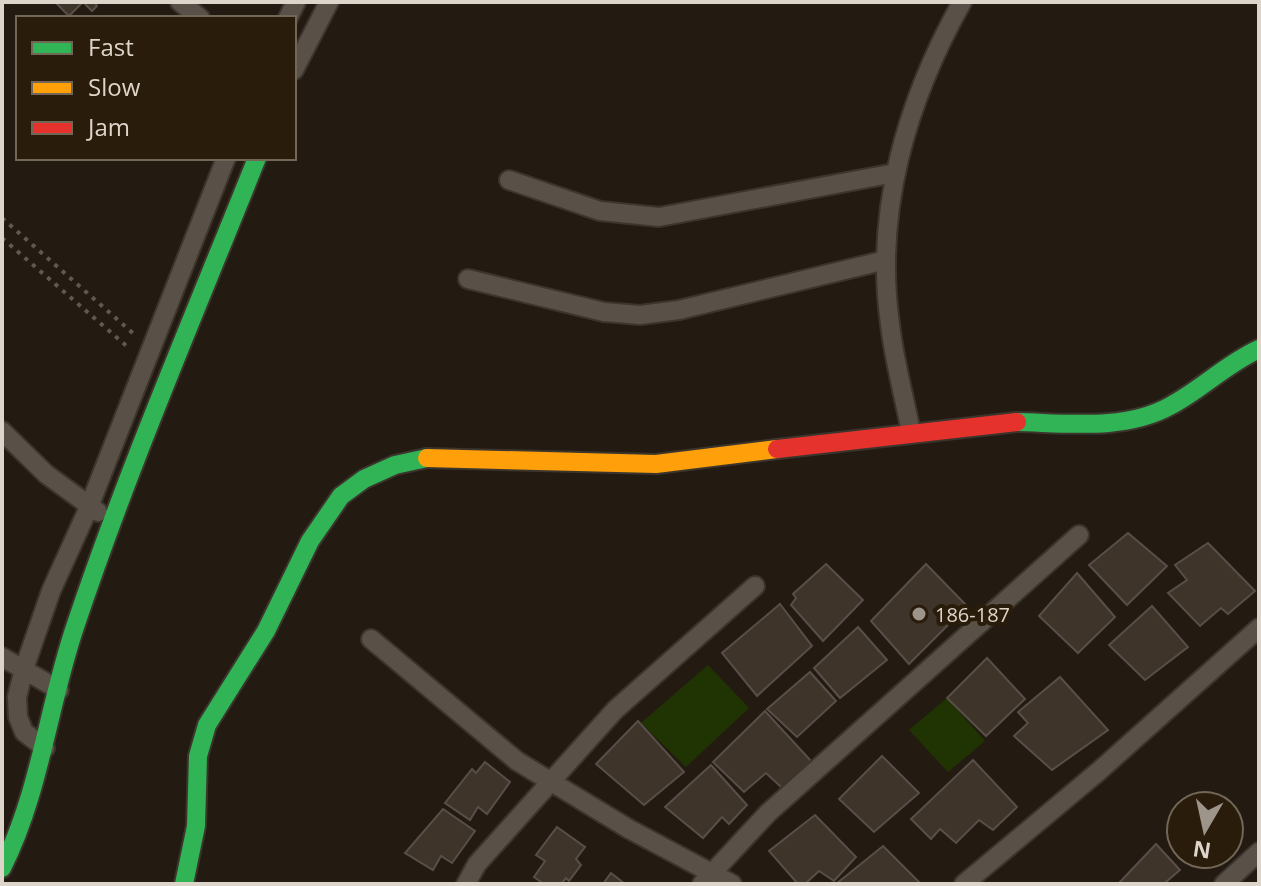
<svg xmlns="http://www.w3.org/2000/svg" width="1261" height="886" viewBox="0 0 1261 886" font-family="'Open Sans',sans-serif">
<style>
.green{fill:#203302}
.building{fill:#3f3429;stroke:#574f48;stroke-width:2}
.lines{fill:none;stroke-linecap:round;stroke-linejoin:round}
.street-casing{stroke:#3b352d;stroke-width:22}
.fast-casing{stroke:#3b352d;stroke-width:22}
.slow-casing{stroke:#3b352d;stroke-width:22}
.jam-casing{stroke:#3b352d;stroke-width:22}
.path{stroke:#605951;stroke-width:4;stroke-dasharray:4 6;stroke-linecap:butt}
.street{stroke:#595147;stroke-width:18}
.fast{stroke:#30b455;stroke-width:18}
.slow{stroke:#ff9f0a;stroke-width:18}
.jam{stroke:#e5322d;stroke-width:18}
.poi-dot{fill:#9d948a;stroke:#2a1c0b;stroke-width:3}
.labels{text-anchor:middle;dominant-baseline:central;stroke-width:8;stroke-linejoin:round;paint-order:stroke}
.poi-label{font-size:20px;fill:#ded5ca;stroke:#2a1c0b;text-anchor:start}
</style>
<rect width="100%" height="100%" fill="#231b12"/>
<!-- green -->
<g class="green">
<path d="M708,665L749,708L686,767L641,723Z"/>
<path d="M947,698L985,741L948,772L909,730Z"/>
</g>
<!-- building -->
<g class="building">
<path d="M55,2H94L97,6L92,11L83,2L69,16Z"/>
<path d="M1128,533L1167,566L1127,605L1089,565Z"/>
<path d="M1208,543L1255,591L1228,614L1221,608L1200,626L1168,593L1187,580L1175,565Z"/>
<path d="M826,564L863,600L823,641L791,605L796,598L793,594Z"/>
<path d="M926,564L967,606L909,664L871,621Z"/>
<path d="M1077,573L1115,617L1078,653L1039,616Z"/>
<path d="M780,604L812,646L757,696L722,653Z"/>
<path d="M1152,606L1188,647L1145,680L1109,645Z"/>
<path d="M858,627L887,660L840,698L814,668Z"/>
<path d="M987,658L1025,699L986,736L947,698Z"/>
<path d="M810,672L836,701L797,737L767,709Z"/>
<path d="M1060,677L1108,730L1052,770L1014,736L1028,723L1018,712Z"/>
<path d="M765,711L811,761L782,788L766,773L744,792L713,762Z"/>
<path d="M638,721L684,772L644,805L596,764Z"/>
<path d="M882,756L919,793L874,832L839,799Z"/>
<path d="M973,760L1017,807L993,830L979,820L956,843L940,829L931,839L911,819Z"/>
<path d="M485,762L510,782L487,814L478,807L470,820L445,803L472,769L476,773Z"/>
<path d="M711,765L747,805L729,824L722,817L703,838L665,807Z"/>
<path d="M443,809L475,831L452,863L441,856L433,870L405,853Z"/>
<path d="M815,815L856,857L834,881L819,871L805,884H798L769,851Z"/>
<path d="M557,827L585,847L576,859L581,865L569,881L566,878L561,884H544L534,877L545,861L536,855Z"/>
<path d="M1156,844L1180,870L1166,882L1168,884H1118Z"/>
<path d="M883,846L921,884H836Z"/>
<path d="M611,873L625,884H603Z"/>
</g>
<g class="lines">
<!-- street casing -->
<g class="street-casing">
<g id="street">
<path d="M180,2L200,18"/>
<path d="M288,18L296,2"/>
<path d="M294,70L329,2"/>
<path d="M509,180L600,211L659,217L895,173"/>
<path d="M468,279L604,312L640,315L679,310L886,260"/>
<path d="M2,431L46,474L98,512"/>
<path d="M911,432C904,396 894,360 890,324C874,211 907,100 962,2"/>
<path d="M371,639L517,761L629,829L732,884"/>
<path d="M2,657L59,690"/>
<path d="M45,748L24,732L18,717L17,697L24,669L51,591L89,507L226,158"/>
<path d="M466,884L477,864L615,710L755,586"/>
<path d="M702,884L768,813L1079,535"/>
<path d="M964,884L1099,771L1259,628"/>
<path d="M1224,884L1259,852"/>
</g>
</g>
<!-- fast casing -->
<g class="fast-casing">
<g id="fast">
<path d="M1017,422C1066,423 1125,431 1170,406C1202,389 1226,364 1259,349"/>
<path d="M2,868C41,790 48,705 76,624C129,466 195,313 257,158"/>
<path d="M184,884L196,826L198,756L207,725L266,631L310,541L341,496L364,479L395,465L427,458"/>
</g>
</g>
<!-- slow casing -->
<g class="slow-casing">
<path id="slow" d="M427,458L656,464L777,449"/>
</g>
<!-- jam casing -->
<g class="jam-casing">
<path id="jam" d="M777,449L1017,422"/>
</g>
<!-- path -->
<g class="path">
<path d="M2,218L135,335"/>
<path d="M2,238L130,349"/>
</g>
<!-- street -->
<use href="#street" class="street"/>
<!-- fast -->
<use href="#fast" class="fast"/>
<!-- slow -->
<use href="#slow" class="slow"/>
<!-- jam -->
<use href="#jam" class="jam"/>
</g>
<!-- markers -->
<circle class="poi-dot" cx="919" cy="614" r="8"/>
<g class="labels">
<!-- poi labels -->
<g class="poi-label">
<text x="935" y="614">186-187</text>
</g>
</g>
<!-- border -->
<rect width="1261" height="886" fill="none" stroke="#ded5ca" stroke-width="8"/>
<!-- legend -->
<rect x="16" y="16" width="280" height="144" fill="#2a1c0b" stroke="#726657" stroke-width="2"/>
<rect x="32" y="42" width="40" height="12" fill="#30b455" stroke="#726657" stroke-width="2"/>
<text x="88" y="56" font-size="24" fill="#ded5ca">Fast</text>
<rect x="32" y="82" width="40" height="12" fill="#ff9f0a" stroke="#726657" stroke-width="2"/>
<text x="88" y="96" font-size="24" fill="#ded5ca">Slow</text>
<rect x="32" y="122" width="40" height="12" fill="#e5322d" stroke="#726657" stroke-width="2"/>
<text x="88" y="136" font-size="24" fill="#ded5ca">Jam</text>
<!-- north arrow -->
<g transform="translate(1205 830) rotate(189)"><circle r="38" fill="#2a1c0b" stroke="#726657" stroke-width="2"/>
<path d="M0-6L14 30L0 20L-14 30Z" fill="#9d948a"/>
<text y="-12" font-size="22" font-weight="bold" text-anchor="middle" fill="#ded5ca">N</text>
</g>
</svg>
